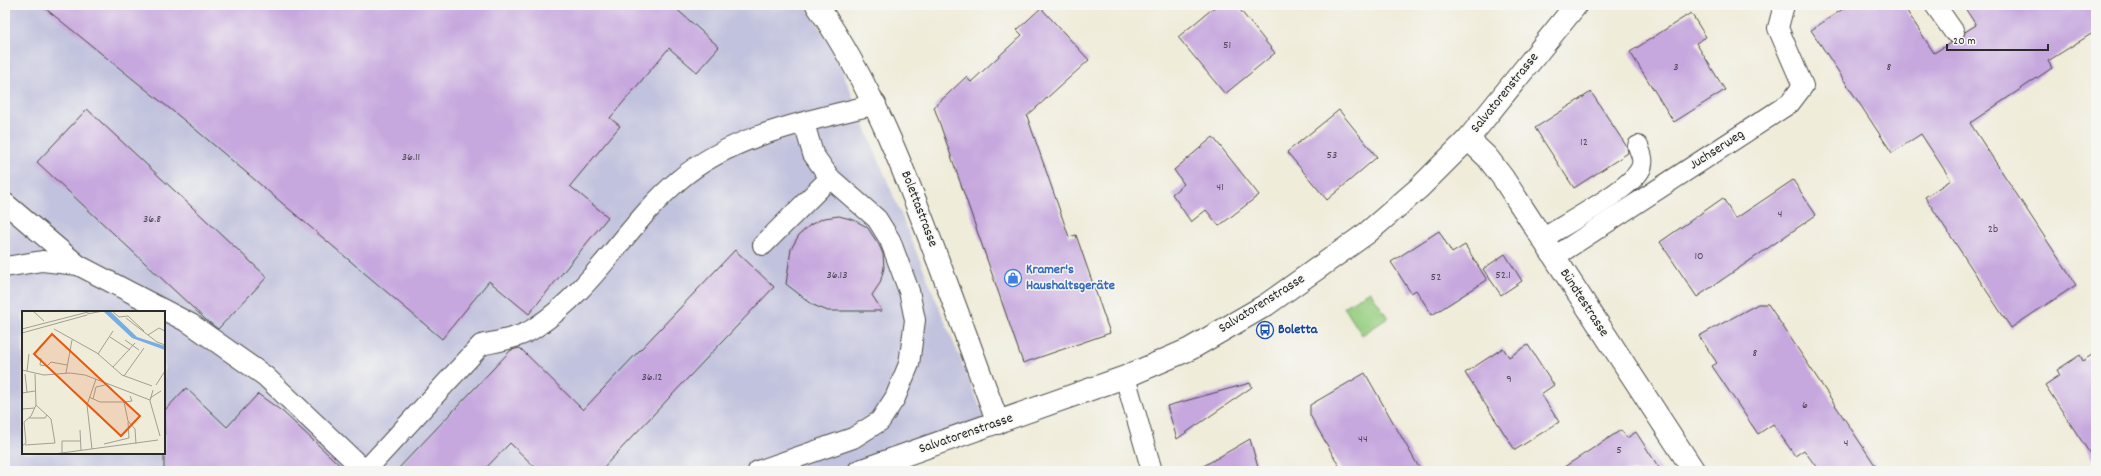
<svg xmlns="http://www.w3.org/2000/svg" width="2101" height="476" viewBox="0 0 2101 476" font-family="Dekko,sans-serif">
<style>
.industrial{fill:#c1c2dd;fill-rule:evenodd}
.green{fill:#96ce80;stroke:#607c56}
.building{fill:#c6a7de}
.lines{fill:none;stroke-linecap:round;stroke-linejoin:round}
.service-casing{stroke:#494845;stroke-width:22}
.minor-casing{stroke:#494845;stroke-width:24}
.service{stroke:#fff;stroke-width:20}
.minor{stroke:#fff;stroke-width:22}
.labels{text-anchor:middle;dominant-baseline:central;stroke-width:3;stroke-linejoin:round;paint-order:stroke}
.number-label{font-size:12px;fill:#524a58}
.street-label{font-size:14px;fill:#2b2b2b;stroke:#f6f6f2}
.shop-label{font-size:14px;font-weight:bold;fill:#366cbe;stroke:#f6f6f2;text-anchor:start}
.transit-label{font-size:14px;font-weight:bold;fill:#164399;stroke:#f6f6f2;text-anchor:start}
.inset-road{fill:none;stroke:#a19f94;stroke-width:1}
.view{fill:#e8590c;fill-opacity:0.15;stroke:#e8590c;stroke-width:2}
.inset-edge{fill:none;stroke:#2b2b2b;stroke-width:2}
</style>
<rect width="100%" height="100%" fill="#f6f6f2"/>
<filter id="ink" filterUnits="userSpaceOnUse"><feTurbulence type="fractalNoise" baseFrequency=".025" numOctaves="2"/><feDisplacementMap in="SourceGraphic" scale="8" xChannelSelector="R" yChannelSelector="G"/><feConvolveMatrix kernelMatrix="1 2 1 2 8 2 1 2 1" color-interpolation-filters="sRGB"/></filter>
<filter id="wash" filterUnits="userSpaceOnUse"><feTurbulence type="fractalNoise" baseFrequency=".012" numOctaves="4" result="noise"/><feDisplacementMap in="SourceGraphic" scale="16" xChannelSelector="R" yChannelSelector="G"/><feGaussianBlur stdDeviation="0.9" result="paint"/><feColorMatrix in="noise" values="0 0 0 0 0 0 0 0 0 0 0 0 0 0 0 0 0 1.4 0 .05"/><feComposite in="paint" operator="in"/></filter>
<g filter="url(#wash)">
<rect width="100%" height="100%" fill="#f0ecda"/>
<!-- industrial -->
<path class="industrial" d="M5,5H805L832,46L985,419L837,471H5ZM23,312H164V453H23Z"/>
<!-- green -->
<path class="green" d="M1370,291L1388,318L1362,335L1344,307Z"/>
<g id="blocks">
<!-- building -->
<g class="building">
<path d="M41,5H672L719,47L697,72L669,48L610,118L620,126L570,186L608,217L529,314L489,281L442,339L195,129Z"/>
<path d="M1217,5H1236L1275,53L1225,94L1178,37Z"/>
<path d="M1849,5H1903L1934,53L1950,43L1960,42L1965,32L1976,25L1963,5H2096V31L2048,61L2052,68L1970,123L2076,285L2011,328L1925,197L1951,180L1921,134L1892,153L1811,30Z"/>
<path d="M1041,8L1089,60L1027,116L1069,237L1076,235L1110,333L1023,363L934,107L966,77L971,82L1022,35L1017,30Z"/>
<path d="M1691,13L1706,37L1696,43L1725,90L1674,122L1630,52Z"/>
<path d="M1591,92L1627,147L1628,153L1574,188L1535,128Z"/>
<path d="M87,109L267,277L218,329L206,320L37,162Z"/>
<path d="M1339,110L1377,157L1327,200L1287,152Z"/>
<path d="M1213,137L1259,195L1219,226L1206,210L1191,222L1172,194L1184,184L1174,170Z"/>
<path d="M1793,180L1816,215L1697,297L1660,242L1723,198L1735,219Z"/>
<path d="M839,216L854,220L867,227L879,245L883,254L884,268L880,283L872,295L882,311H828L813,305L786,284L791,249L799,235L810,225L824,218Z"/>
<path d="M1439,231L1452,253L1465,245L1487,280L1432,315L1416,290L1411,293L1391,262Z"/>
<path d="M735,250L774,287L600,471H539L510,443L483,471H396L511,350L520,348L583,410Z"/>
<path d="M1505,254L1522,281L1501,295L1483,269Z"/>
<path d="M1758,304H1768L1879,471H1819L1804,450L1795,456L1773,424L1758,434L1712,366L1717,363L1699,336Z"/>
<path d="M1528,345L1554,385L1541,394L1559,422L1515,450L1465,373L1503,348L1509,357Z"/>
<path d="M2096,352V463L2045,385L2060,375L2057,370L2080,355L2083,361Z"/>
<path d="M1365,373L1421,471H1342L1310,415V405Z"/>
<path d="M1250,383L1252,387L1177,439L1167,406Z"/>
<path d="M186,388L227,427L258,394L283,412L346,471H164V411Z"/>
<path d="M1621,430L1627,438L1636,432L1661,471H1558Z"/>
<path d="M1250,439L1259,471H1195Z"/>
</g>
</g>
</g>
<g filter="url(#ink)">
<use href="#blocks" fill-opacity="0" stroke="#494845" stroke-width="1"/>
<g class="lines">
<!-- service casing -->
<g class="service-casing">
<g id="service">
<path d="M1935,5L1954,32"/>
<path d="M5,203L78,265"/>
<path d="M1542,239C1564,225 1629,190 1640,170C1645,161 1641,154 1638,146"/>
<path d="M763,245L830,178"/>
<path d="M1554,257L1790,103L1803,86L1778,28L1784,5"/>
<path d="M5,267L42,261L78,265L191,324L265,376L365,471L481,345C499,341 521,338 536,327C594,289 627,224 679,180C733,134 809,121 876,104"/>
<path d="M1125,377L1152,471"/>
<path d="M758,471L853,438L880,421L895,398L909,364L915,320L909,291L890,240L877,219L830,178L813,154L804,123"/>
</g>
</g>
<!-- minor casing -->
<g class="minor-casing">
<g id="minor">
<path d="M817,5C872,86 903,167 937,258C958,313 978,368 998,423"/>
<path d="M1468,139L1487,157L1503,178L1694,471"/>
<path d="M859,471L1125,377L1190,349L1266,305L1367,233L1419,188L1468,139L1576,5"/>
</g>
</g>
<!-- service -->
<use href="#service" class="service"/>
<!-- minor -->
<use href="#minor" class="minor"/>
</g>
</g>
<!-- icons -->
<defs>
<g id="shop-ring" transform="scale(0.9)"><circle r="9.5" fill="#f6f6f2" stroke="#3f7fe0" stroke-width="1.5"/><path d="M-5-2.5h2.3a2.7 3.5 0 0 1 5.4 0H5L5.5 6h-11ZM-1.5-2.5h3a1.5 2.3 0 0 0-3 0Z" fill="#3f7fe0"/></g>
<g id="bus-ring" transform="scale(0.9)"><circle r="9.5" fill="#f6f6f2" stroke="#1a4fb4" stroke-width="1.5"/><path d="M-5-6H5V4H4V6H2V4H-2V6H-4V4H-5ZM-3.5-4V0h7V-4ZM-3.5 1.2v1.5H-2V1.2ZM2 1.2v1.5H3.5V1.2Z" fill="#1a4fb4"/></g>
</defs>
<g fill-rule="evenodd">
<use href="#shop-ring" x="1013" y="278"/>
<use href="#bus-ring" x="1265" y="330"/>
</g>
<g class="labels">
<!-- number labels -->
<g class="number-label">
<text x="1227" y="45">51</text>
<text x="1676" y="67">3</text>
<text x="1889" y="67">8</text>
<text x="1584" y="142">12</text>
<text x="1332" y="155">53</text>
<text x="411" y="157">36.11</text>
<text x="1220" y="187">41</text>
<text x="1780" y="214">4</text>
<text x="152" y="219">36.8</text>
<text x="1993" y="229">2b</text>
<text x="1699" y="256">10</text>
<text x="837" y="275">36.13</text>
<text x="1503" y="275">52.1</text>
<text x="1436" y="277">52</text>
<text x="1755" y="353">8</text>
<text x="652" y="377">36.12</text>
<text x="1509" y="379">9</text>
<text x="1805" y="405">6</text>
<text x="1363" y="439">44</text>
<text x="1846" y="443">4</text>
<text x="1619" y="450">5</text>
</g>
<!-- street labels -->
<g class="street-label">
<text transform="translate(1505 93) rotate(-51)">Salvatorenstrasse</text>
<text transform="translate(1717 150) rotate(-33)">Juchserweg</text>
<text transform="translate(919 209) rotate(69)">Bolettastrasse</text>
<text transform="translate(1584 303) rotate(57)">Bündtestrasse</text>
<text transform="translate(1262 304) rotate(-32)">Salvatorenstrasse</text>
<text transform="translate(966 434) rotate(-19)">Salvatorenstrasse</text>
</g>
<!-- shop labels -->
<g class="shop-label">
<text x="1026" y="270">Kramer's<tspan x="1026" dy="16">Haushaltsgeräte</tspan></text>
</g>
<!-- transit labels -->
<g class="transit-label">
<text x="1278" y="330">Boletta</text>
</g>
</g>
<!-- overview -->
<g transform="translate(22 311)">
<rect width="143" height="143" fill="#f0ecda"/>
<path d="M81,0H88L115,26L143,35V39L110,27Z" fill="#75aee4"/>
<path class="inset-road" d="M11,0L22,10M90,0L97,6L106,5L122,20M65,3L81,0M104,7L135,31L143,34M0,18L70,0M32,18L75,42L100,64L130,75M0,22L65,4M126,24L137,17L143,20M88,26L108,39M103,29L117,39M76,43L91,20M19,47L18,54L25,55L29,51L45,54M91,56L113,32M0,59L22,64L48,62L63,64L128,89M5,60L7,43M44,62L50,29M3,63L5,81M102,65L122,37M134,74L143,60M131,79L128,90L138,125M0,82L13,80M67,86L78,91H102L106,110L113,118L114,133M128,87L139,80M71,88L74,76L83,74M102,91L110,90L108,85M0,98L13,97M7,107H23L25,104M58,119L59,139M82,133L107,127L106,111M3,134L33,132L29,108L14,94M0,135L4,132L2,111L9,105L14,94L13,63M70,138L65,94L74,68M40,142V130H58M32,143L136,129"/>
<path class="view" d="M30,23L118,105L99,125L12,43Z"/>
<rect width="143" height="143" class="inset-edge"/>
</g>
<!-- margin -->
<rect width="2101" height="476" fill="none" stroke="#f6f6f2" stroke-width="20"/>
<!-- scale -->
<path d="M1947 44v6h101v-6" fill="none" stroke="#2b2b2b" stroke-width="2"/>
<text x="1953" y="44" font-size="12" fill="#2b2b2b" stroke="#f6f6f2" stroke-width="3" paint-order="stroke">20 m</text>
</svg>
